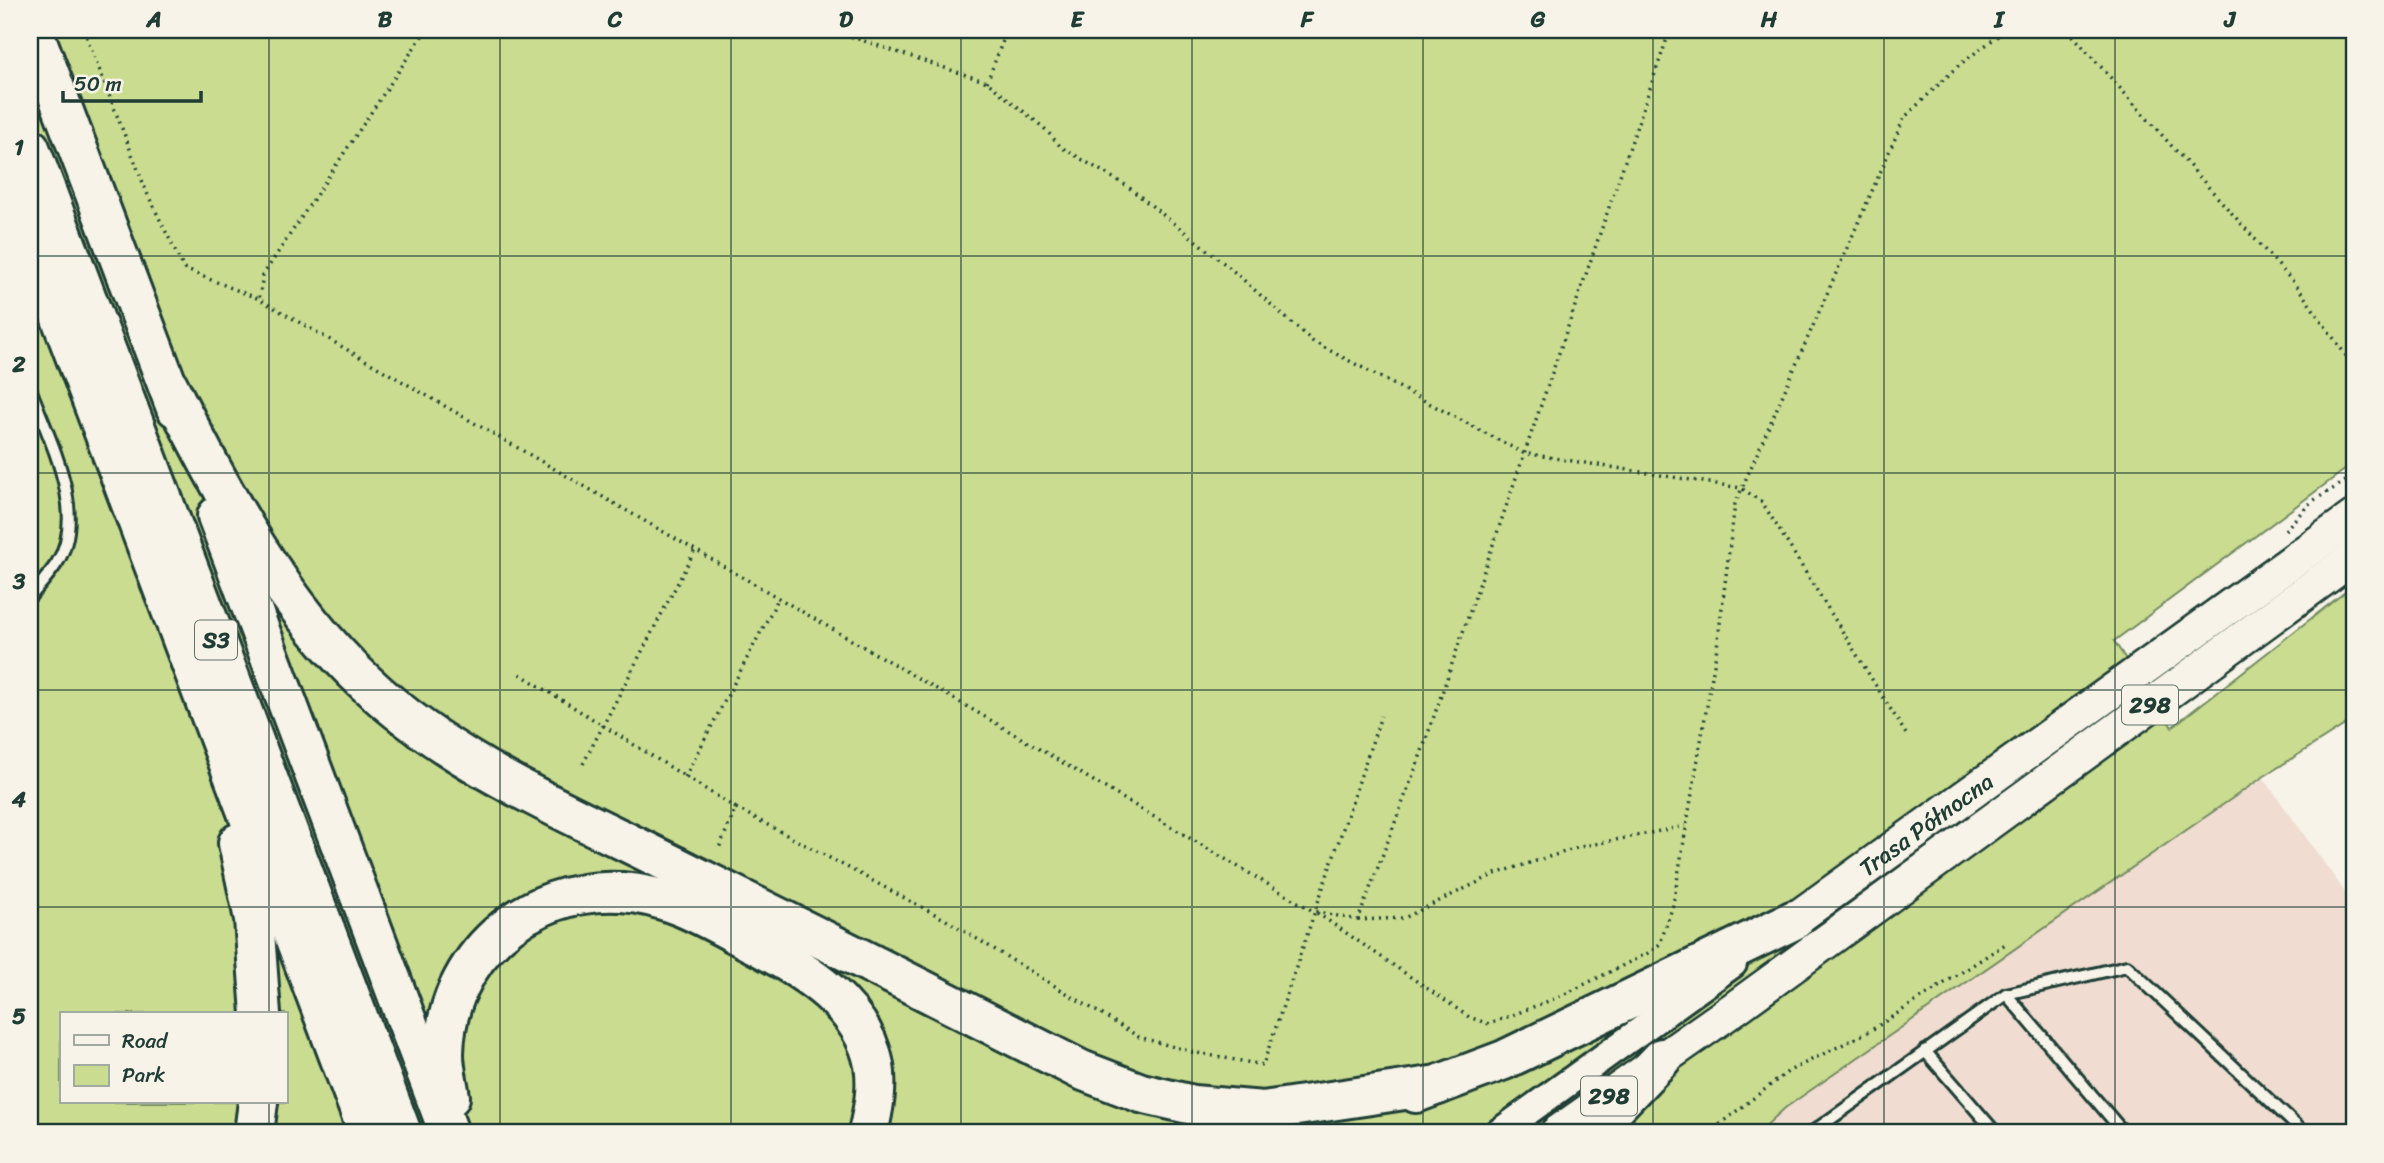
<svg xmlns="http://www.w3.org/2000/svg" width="2384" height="1163" viewBox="0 0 2384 1163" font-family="Sriracha,sans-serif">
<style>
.built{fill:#f0dcd1}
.green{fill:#cadc90;stroke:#748c62;stroke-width:2;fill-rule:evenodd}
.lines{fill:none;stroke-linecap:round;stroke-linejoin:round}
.service-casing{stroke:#1f3d34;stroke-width:16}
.tertiary-casing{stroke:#1f3d34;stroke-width:32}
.primary-casing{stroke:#1f3d34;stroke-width:38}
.motorway-casing{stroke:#1f3d34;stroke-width:44}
.path{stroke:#1f3d34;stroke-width:3.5;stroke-dasharray:2 5;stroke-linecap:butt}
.service{stroke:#f7f3e8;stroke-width:10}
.tertiary{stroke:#f7f3e8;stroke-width:26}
.primary{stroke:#f7f3e8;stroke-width:33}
.motorway{stroke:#f7f3e8;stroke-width:38}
.grid{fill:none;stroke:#1f3d34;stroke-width:2;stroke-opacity:0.55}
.labels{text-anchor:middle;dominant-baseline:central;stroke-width:5;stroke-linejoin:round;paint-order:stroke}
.shield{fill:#f7f3e8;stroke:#60746a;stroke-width:2}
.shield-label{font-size:23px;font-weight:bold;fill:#1f3d34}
.street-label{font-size:24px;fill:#1f3d34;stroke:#f7f3e8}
.neatline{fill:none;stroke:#1f3d34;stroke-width:2.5}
.grid-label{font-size:23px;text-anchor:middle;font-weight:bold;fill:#1f3d34}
</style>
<rect width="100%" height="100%" fill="#f7f3e8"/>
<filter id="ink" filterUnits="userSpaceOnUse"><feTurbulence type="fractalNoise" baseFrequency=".0143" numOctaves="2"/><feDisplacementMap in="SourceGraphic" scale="14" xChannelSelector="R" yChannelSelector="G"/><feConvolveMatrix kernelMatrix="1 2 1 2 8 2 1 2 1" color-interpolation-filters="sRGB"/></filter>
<g filter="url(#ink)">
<!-- built -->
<path class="built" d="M2263,777L2354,905V1133H1758L1785,1108Z"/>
<!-- green -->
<path class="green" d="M30,30H2354V463L2114,641L2141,682L2354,528V544L2149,694L2172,727L2354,585V719L2263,777L1785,1108L1758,1133H30ZM61,1014H285V1102H61Z"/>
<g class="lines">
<!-- service casing -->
<g class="service-casing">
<g id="service">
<path d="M30,388C48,438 89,512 57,563C49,575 39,586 30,597"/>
<path d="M2006,994L2127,966L2304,1133"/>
<path d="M1925,1051L1996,1133"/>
<path d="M1811,1133L2006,994L2124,1133"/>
</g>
</g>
<!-- tertiary casing -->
<g class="tertiary-casing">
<path id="tertiary" d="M1498,1133L1733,964"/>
</g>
<!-- primary casing -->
<g class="primary-casing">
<g id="primary">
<path id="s1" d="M1794,920L2354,517"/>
<path d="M1557,1133L1735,1008L2354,557"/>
</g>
</g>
<!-- motorway casing -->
<g class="motorway-casing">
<g id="motorway">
<path d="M33,30L176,408"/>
<path d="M30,148L402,1133"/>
<path d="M30,236L368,1133"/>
<path d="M168,385C223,492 277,600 366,683C453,765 570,813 675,866C811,933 946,1001 1081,1070L1141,1093L1193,1105L1263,1111L1438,1085"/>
<path d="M217,516L449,1133"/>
<path d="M238,843L254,919L261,1014"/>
<path d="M1416,1093L1504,1060L1794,920"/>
<path d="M450,1097C448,1083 444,1068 444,1054C445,958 527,886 622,892C671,895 713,922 755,944C804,970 863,1005 874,1065C878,1088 873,1111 868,1133"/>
<path d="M254,1133L258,1102"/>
<path d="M1590,1133L1662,1058"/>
</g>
</g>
<!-- path -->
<g class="path">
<path d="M84,30L147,193L184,269L259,299"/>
<path d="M426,30L263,275L259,299L987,718L1313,911L1358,920L1421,754L1670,30"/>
<path d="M831,30L987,82L1044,128L1061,147L1127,186L1230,268L1312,341L1523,453L1741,488L1762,502L1906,734"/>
<path d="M2068,30L2296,285L2354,367"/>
<path d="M987,82L1007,30"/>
<path d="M2285,530L2311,502L2354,476"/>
<path d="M520,674L736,808L719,848"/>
<path d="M583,764L695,550"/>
<path d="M685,777L778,599"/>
<path d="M736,808L946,920L1139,1037L1192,1052L1263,1065L1381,716"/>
<path d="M1317,913L1469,1017L1489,1024L1559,997L1648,953L1660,944L1673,905L1717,647L1735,504L1904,118L1959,65L2006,30"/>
<path d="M1358,920L1404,918L1495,874L1580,847L1685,826"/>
<path d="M1708,1133L1789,1071L1870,1031L2007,943"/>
</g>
<!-- service -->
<use href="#service" class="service"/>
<!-- tertiary -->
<use href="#tertiary" class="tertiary"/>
<!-- primary -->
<use href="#primary" class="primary"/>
<!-- motorway -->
<use href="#motorway" class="motorway"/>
</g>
</g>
<!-- grid -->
<path class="grid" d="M269,30V1014M500,30V1133M731,30V1133M961,30V1133M1192,30V1133M1423,30V1133M1653,30V1133M1884,30V1133M2115,30V1133M30,256H2354M30,473H2354M30,690H2354M30,907H2354M269,1102V1133"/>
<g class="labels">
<!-- shield labels -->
<g class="shield">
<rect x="195" y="620.5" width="42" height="39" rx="5"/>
<rect x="2122" y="685.5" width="56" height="39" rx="5"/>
<rect x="1581" y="1076.5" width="56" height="39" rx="5"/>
</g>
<g class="shield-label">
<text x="216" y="640">S3</text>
<text x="2150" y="705">298</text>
<text x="1609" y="1096">298</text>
</g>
<!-- street labels -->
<g class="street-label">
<text stroke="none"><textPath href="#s1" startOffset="163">Trasa Północna</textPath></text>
</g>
</g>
<!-- margin -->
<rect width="2384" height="1163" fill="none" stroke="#f7f3e8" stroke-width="77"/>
<!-- legend -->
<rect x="60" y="1012" width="228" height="91" fill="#f7f3e8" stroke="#a1aaa0" stroke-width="2"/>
<rect x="74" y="1035" width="35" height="10" fill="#f7f3e8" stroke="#a1aaa0" stroke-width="2"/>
<text x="122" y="1048" font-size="21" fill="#1f3d34">Road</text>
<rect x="74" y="1065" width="35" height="21" fill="#cadc90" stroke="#a1aaa0" stroke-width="2"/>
<text x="122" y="1082" font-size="21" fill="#1f3d34">Park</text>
<!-- scale -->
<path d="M63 91v10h138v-10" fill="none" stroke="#1f3d34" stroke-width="3.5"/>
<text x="74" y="91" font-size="21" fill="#1f3d34" stroke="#f7f3e8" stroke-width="5" paint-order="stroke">50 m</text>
<rect x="38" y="38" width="2308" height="1086" class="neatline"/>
<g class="grid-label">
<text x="154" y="27">A</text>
<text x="385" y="27">B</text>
<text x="615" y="27">C</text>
<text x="846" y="27">D</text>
<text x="1077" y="27">E</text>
<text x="1307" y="27">F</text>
<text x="1538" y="27">G</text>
<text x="1769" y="27">H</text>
<text x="1999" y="27">I</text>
<text x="2230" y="27">J</text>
<text x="19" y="155">1</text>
<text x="19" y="372">2</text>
<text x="19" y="589">3</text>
<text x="19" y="807">4</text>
<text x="19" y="1024">5</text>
</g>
</svg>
